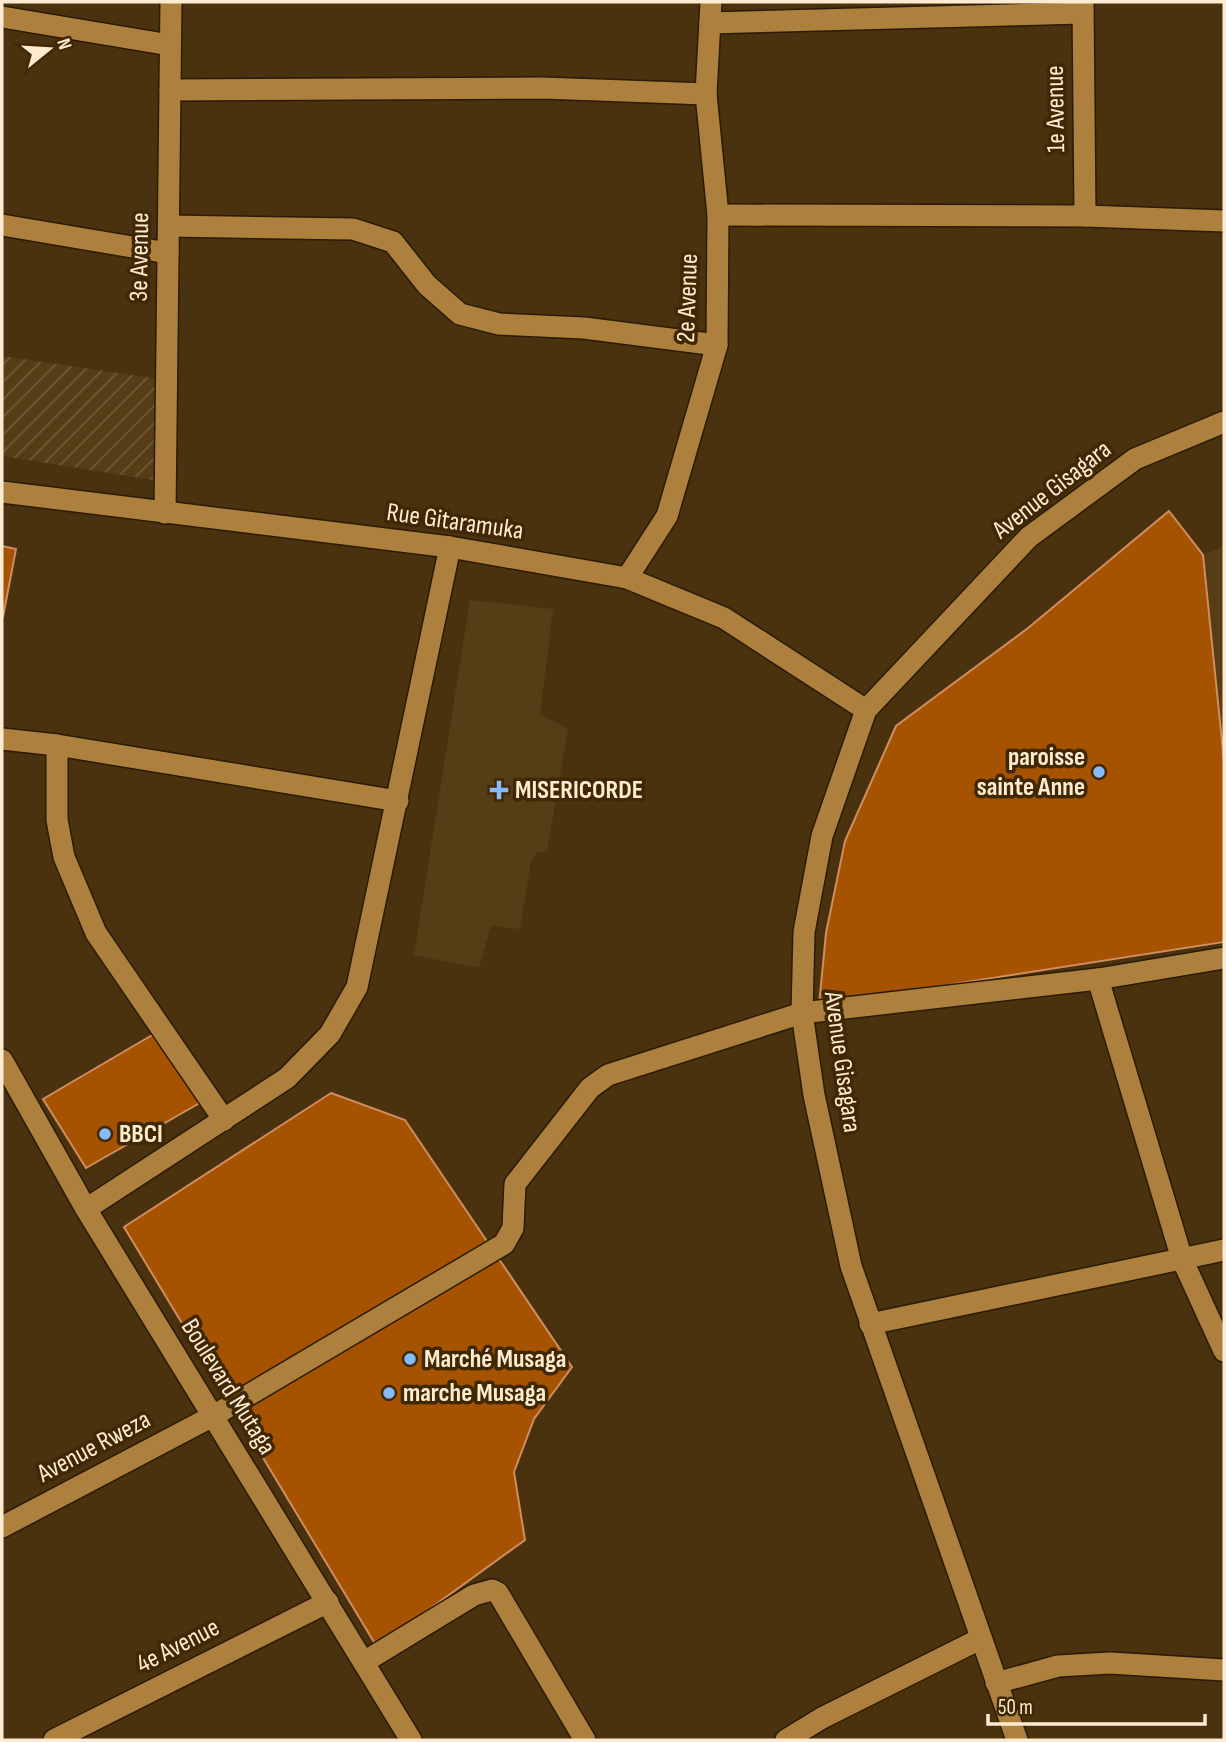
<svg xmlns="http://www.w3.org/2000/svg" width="1226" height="1742" viewBox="0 0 1226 1742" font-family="'Sofia Sans Condensed',sans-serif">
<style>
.built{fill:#573d15}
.industrial{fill:url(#industrial-furrows)}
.building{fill:#a65301;stroke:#cf8d61;stroke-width:2}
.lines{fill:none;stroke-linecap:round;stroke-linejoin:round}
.minor-casing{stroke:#2a1b07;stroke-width:24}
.tertiary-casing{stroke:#2a1b07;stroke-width:24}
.minor{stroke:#ad803e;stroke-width:21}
.tertiary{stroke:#ad803e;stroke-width:21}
.poi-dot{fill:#86bbfb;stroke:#3f2803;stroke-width:2.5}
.labels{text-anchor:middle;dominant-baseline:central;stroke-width:7;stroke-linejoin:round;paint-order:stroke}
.street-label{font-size:26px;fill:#ffebd1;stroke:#3f2803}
.poi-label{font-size:26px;font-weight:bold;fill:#ffebd1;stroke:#3f2803;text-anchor:start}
</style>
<defs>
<pattern id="industrial-furrows" width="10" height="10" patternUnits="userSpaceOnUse" patternTransform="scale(1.75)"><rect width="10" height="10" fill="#573d15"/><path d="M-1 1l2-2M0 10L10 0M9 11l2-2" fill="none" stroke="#705936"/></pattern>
</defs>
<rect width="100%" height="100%" fill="#4a320e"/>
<!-- built -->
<g class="built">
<path d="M1224,546V827L1200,586L1203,555Z"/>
<path d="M470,600L553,609L540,714L568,729L547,852H538L531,861L520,929L491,926L479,968L414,955Z"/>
</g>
<!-- industrial -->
<path class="industrial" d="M2,356L166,380L153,480L2,456Z"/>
<!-- building -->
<g class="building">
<path d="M1169,511L1203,555L1224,761V942L819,1005L826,933L845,841L896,726L1028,628Z"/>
<path d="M2,546L16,549L3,617H2Z"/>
<path d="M159,1031L205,1100L86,1168L43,1099Z"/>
<path d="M331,1093L405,1120L572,1367L534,1419L514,1472L525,1540L377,1647L124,1227Z"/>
</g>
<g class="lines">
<!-- minor casing -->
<g class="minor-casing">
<g id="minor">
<path d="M1083,2L1085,216"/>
<path d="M2,17L170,45"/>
<path d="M710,23L1083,13"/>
<path d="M170,90L543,88L706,94"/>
<path d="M718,215L1085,216L1224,221"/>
<path d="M2,225L168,253"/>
<path d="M169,226L353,229L393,242L427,285L460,314L499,324L584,328L717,345"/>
<path d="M2,492L450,547L627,578L724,618L866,710"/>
<path d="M165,513L171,2"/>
<path d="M627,578L667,516L717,345L718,215L706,94L711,2"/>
<path d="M2,739L57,745L398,801"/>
<path d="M57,745V820L64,857L96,933L224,1120"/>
<path d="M1098,979L1182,1259L1224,1351"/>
<path d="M86,1209L287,1078L330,1034L357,987L450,547"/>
<path d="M870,1324L1224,1250"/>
<path d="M2,1527L213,1416L504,1244L513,1228L515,1184L590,1088L608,1075L802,1013L1098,979L1224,958"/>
<path d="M364,1662L474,1595L492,1590L498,1593L585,1740"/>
<path d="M996,1683L1058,1666L1110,1663L1224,1670"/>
<path d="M54,1740L328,1602"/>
<path d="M786,1740L822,1718L980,1639"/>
<path d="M1017,1740L851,1266L814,1095L802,1013L804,932L822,836L866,710L1029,537L1135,459L1224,422"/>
</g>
</g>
<!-- tertiary casing -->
<g class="tertiary-casing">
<path id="tertiary" d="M2,1060L86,1209L411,1740"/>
</g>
<!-- minor -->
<use href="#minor" class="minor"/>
<!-- tertiary -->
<use href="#tertiary" class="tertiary"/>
</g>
<!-- markers -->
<g class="poi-dot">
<circle cx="1099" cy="772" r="7"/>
<path d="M495.5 779.5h7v7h7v7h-7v7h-7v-7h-7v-7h7z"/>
<circle cx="105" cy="1134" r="7"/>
<circle cx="410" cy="1359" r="7"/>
<circle cx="389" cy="1393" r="7"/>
</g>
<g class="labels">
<!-- street labels -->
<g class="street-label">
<text transform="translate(1056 109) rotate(-91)">1e Avenue</text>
<text transform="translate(140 257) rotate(-89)">3e Avenue</text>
<text transform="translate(688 298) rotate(-88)">2e Avenue</text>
<text transform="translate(1052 490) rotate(-38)">Avenue Gisagara</text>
<text transform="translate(455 522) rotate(8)">Rue Gitaramuka</text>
<text transform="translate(842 1062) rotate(82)">Avenue Gisagara</text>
<text transform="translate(228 1387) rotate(58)">Boulevard Mutaga</text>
<text transform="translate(94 1447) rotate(-28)">Avenue Rweza</text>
<text transform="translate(178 1646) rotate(-27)">4e Avenue</text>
</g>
<!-- poi labels -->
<g class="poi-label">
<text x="1085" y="757" text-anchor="end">paroisse<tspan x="1085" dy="30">sainte Anne</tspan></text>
<text x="515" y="790">MISERICORDE</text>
<text x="119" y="1134">BBCI</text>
<text x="424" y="1359">Marché Musaga</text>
<text x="403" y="1393">marche Musaga</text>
</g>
</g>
<!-- border -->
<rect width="1226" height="1742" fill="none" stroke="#ffebd1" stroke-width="7"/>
<!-- north arrow -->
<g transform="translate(49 49) rotate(72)" stroke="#3f2803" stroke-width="5" paint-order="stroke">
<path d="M0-5L12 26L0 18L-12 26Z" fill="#ffebd1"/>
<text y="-10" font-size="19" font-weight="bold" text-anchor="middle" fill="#ffebd1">N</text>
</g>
<!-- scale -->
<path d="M988 1714v10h217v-10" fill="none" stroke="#ffebd1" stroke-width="3.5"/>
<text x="998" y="1714" font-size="21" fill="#ffebd1" stroke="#3f2803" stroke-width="5" paint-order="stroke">50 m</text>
</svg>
